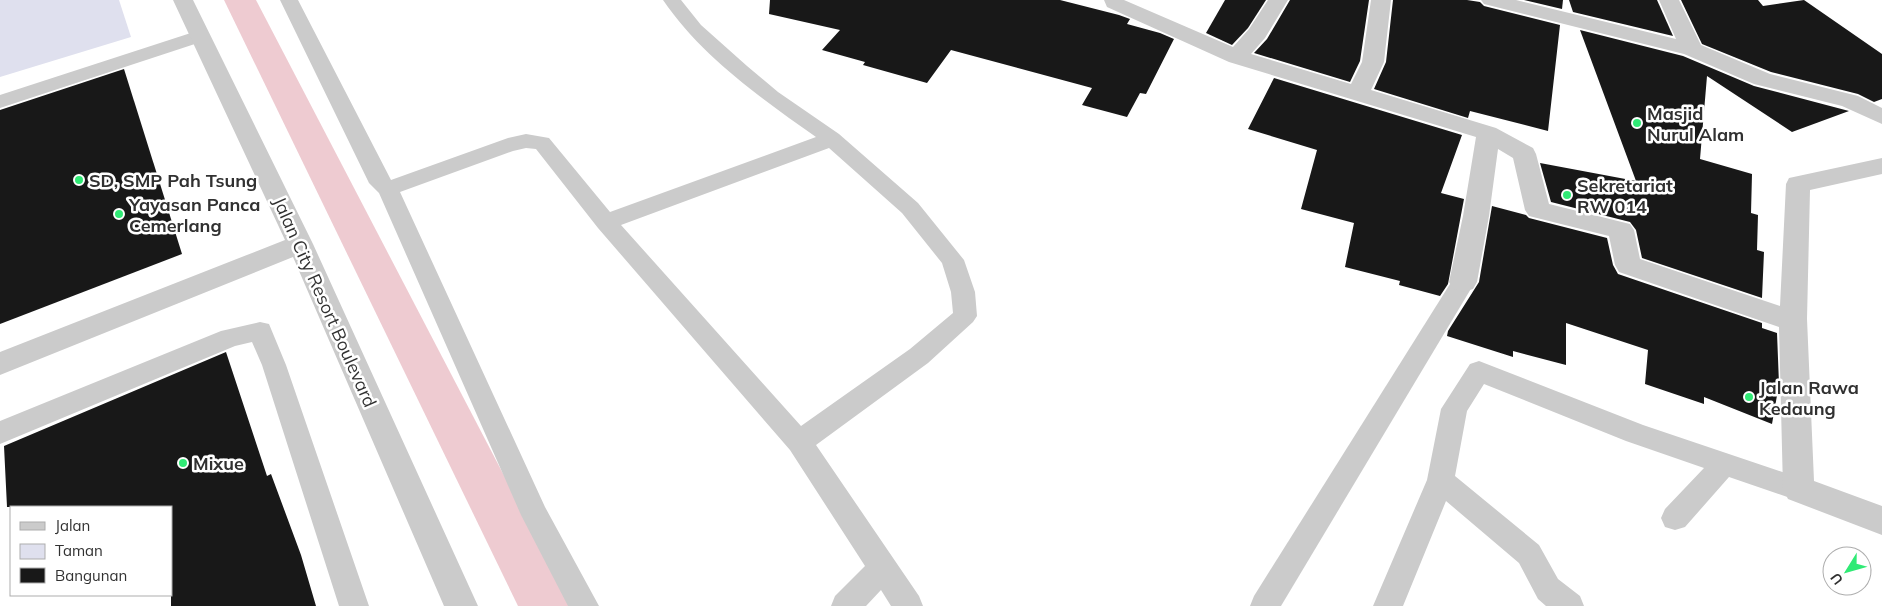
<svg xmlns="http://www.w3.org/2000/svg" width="1882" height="606" viewBox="0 0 1882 606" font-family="Mulish,sans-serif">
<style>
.green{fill:#dfe0ee}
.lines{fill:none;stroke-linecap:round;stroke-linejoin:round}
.canal{fill:#eecbd1;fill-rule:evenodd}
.building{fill:#181818}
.service{fill:#cbcbcb;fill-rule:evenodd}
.minor{fill:#cbcbcb;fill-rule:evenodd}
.poi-dot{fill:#30ea75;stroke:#fff;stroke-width:2}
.labels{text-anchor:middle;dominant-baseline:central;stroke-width:5;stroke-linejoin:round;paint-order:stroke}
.poi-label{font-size:18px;font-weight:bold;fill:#313131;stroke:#fff;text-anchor:start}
.street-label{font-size:18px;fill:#313131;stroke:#fff}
</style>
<rect width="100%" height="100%" fill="#fff"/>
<!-- green -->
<path class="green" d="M0,0H119L131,37L0,77Z"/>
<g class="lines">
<!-- canal -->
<path class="canal" d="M224,0H256L572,606H518Z"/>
</g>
<!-- building -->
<g class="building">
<path d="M770,0H1060L1119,15L1130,19L1127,24L1160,33L1174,39L1146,94L1140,93L1127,117L1082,105L1092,88L951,50L927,83L863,65L865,62L822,50L840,30L769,14Z"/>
<path d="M1225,0H1266L1248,28L1232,45L1206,33Z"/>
<path d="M1290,0H1369L1360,61L1350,82L1254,53L1267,39Z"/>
<path d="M1393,0H1467L1480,2L1484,6L1560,25L1548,131L1470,111L1468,118L1374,89L1386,62Z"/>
<path d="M1524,0H1563L1562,9Z"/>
<path d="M1569,0H1657L1673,36L1573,12Z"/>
<path d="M1681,0H1758L1763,6L1804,0L1882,54V99L1874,102L1858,94L1771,72L1702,44Z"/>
<path d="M1580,30L1683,56L1754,86L1849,111L1792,132L1707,76L1700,159L1752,174L1751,213L1758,215L1757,250L1764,252L1762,298L1642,258L1636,230L1630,222L1551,202L1540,163L1636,181Z"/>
<path d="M124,69L182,254L0,324V110Z"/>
<path d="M1274,78L1462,135L1441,193L1464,199L1448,284L1440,296L1399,285L1400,281L1345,267L1354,223L1301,209L1317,150L1248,129Z"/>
<path d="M1492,206L1526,215L1529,218L1607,238L1613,265L1618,274L1762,323V328L1777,333L1779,384L1772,424L1704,397V404L1645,384L1648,350L1566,323V365L1513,351V357L1447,336L1448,331L1479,282Z"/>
<path d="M226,352L267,476L271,474L301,555L316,606H171V507H7L4,446Z"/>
</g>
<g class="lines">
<!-- service -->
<g class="service">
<path d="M280,0H298L391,180L508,138L526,134L549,138L610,212L816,137C761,98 702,57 663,0H681L701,25L747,66L778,92L839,134L918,203L964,260L975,292L977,316L973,322L928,363L816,445L919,596L923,606H891L881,590L866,606H831L835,596L865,566L790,450L598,228L536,149L526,148L513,151L400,192L545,507L599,606H568L521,515L379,193L369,183ZM829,148L902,213L942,263L951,292L953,313L910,349L801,426L621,225Z"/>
<path d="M200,30L207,32L209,36L207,40L0,108V95Z"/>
<path d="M1463,273L1471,276L1475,282L1281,606H1250L1254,596L1455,276Z"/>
<path d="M260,322L269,324L286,365L369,606H339L262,365L252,342L235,346L0,444V421L221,331Z"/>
<path d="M1479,361L1643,425L1809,481L1813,489L1809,497L1799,501L1729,477L1685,527L1675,530L1665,527L1661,518L1665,509L1704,468L1626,441L1484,384L1467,411L1455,476L1539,545L1558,579L1580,596L1584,606H1546L1538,599L1519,563L1446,501L1403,606H1373L1427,480L1441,409L1470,364Z"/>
</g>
<!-- minor -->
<g class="minor">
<path d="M173,0H193L313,244L478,606H444L293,257L0,375V352L285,240Z"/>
<path d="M1104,0H1124L1233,47L1249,29L1268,0H1288L1265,38L1251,54L1351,84L1362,62L1371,0H1391L1384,62L1371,90L1496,128L1533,148L1536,154L1549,204L1630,224L1634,230L1640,259L1780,306L1786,184L1789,178L1882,158V174L1810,190L1807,319L1814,481L1882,506V535L1788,499L1783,489L1779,327L1619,272L1615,265L1609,236L1529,216L1525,210L1513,158L1498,149L1489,216L1477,282L1473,289L1463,292L1453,289L1449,282L1463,216L1476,137L1229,62L1107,7Z"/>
<path d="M1481,0H1516L1676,39L1659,0H1679L1701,45L1770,74L1858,96L1882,108V124L1842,106L1754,84L1684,54L1484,4Z"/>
</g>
</g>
<!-- markers -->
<g class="poi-dot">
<circle cx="1637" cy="123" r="5"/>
<circle cx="79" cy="180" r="5"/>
<circle cx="1567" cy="195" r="5"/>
<circle cx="119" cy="214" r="5"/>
<circle cx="1749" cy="397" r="5"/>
<circle cx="183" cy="463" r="5"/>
</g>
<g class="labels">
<!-- poi labels -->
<g class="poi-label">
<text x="1647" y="113">Masjid<tspan x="1647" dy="21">Nurul Alam</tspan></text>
<text x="89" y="180">SD, SMP Pah Tsung</text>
<text x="1577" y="185">Sekretariat<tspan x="1577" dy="21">RW 014</tspan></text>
<text x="129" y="204">Yayasan Panca<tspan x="129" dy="21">Cemerlang</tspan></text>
<text x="1759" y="387">Jalan Rawa<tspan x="1759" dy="21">Kedaung</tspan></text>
<text x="193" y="463">Mixue</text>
</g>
<!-- street labels -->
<g class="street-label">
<text transform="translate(325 302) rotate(66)">Jalan City Resort Boulevard</text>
</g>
</g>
<!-- legend -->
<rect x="10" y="506" width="162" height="90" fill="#ffffff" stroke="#adadad"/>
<rect x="20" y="522" width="25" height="8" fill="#cbcbcb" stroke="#adadad"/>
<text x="55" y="531" font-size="15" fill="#313131">Jalan</text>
<rect x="20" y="544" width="25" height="15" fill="#dfe0ee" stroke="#adadad"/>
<text x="55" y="556" font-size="15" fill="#313131">Taman</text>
<rect x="20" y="568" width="25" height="15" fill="#181818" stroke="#adadad"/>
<text x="55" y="581" font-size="15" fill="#313131">Bangunan</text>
<!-- north arrow -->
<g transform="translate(1847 571) rotate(233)"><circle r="24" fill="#ffffff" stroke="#adadad"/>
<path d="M0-4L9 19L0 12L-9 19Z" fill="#30ea75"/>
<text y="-8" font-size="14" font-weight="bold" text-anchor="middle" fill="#313131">U</text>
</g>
</svg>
